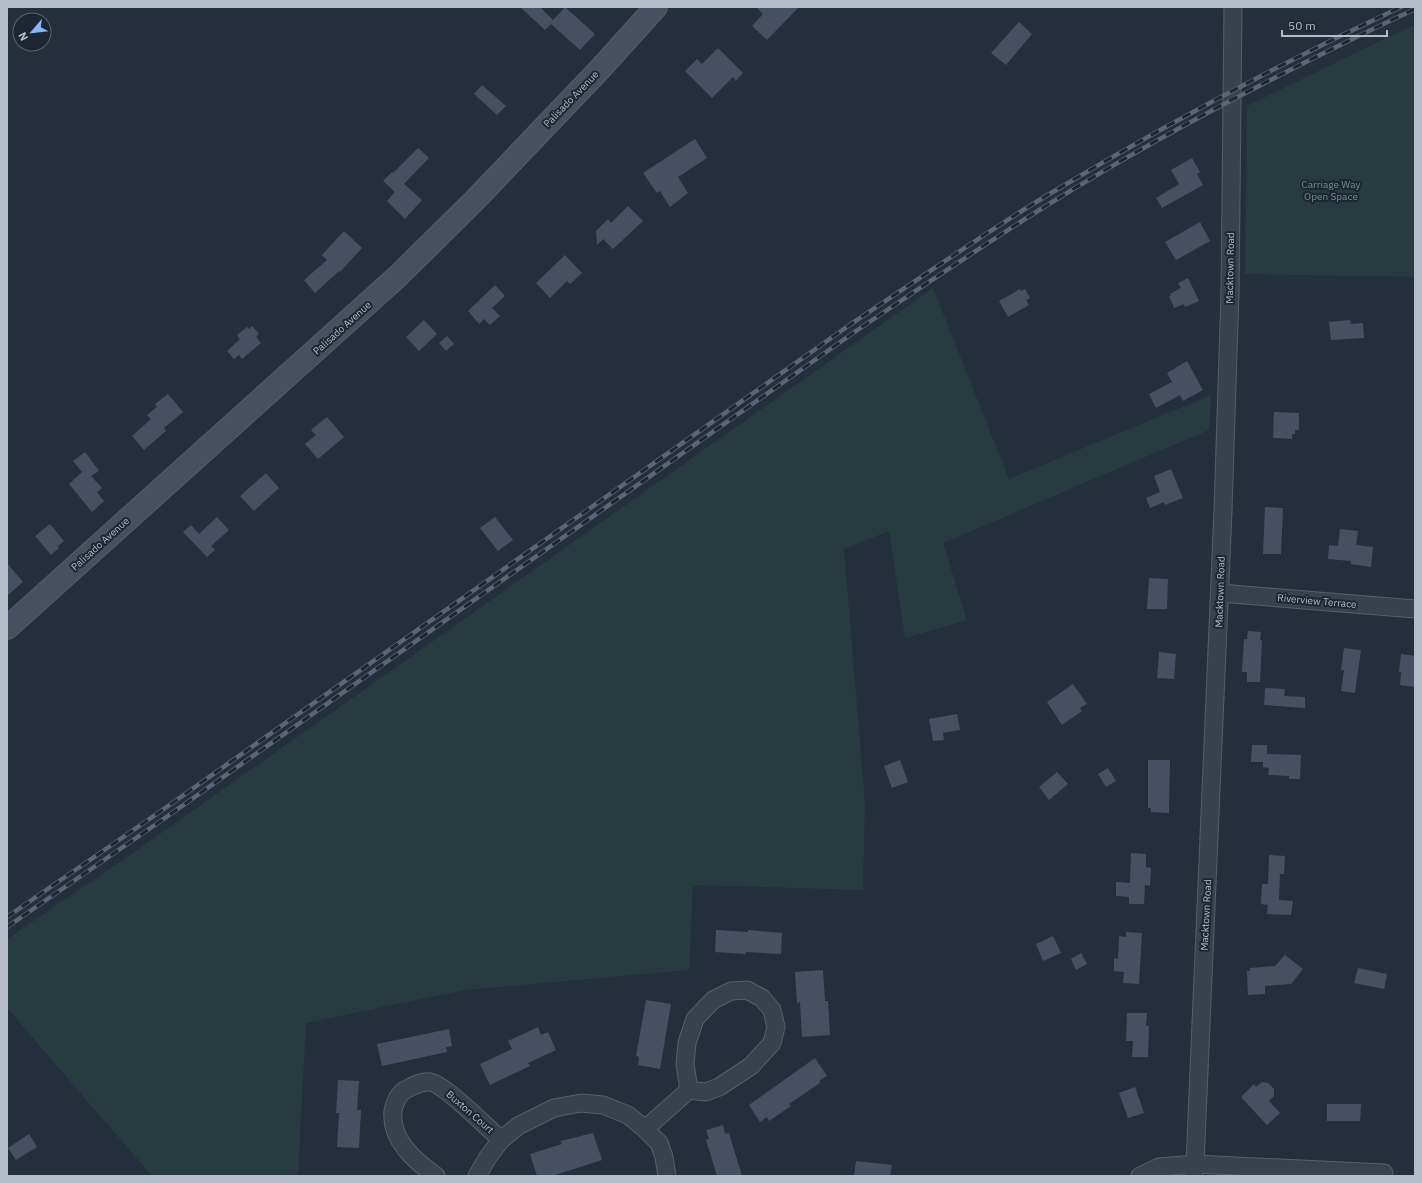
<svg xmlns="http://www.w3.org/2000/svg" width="1422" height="1183" viewBox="0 0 1422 1183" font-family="'IBM Plex Sans',sans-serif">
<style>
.green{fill:#263c3f}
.building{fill:#455162}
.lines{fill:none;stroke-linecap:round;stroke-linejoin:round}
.minor-casing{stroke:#565f6c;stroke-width:19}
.secondary-casing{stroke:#565f6c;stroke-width:24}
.minor{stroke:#38414e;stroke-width:17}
.secondary{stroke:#465061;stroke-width:22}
.rail-casing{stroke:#5a6575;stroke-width:4.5}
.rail{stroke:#1d2633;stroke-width:3;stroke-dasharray:9;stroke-linecap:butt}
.labels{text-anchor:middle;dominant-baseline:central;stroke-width:4;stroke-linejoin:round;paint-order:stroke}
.street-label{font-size:10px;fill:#b4bcc9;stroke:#1d2633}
.park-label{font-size:10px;fill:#6b9a76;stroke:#1d2633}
</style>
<rect width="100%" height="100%" fill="#242f3e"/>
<!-- green -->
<g class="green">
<path d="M1415,25V277L1245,274L1247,106L1388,37Z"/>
<path d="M933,288L1009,479L1211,395L1209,430L943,543L967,620L905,638L889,531L844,549L865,803L863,890L693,885L689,970L465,990L306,1023L298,1175L300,1176H152L7,1008V939L130,855Z"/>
</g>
<!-- building -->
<g class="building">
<path d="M520,7H540L553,20L565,7L595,34L580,50L551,24L545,30Z"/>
<path d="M756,7H799L767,40L752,26L763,14Z"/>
<path d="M1019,22L1032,34L1006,65L991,53Z"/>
<path d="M718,48L743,73L736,81L733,77L712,98L685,71L697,59L702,64Z"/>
<path d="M482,85L506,106L497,115L474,94Z"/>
<path d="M695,139L707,158L678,177L688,193L670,207L660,191L657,193L643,173Z"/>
<path d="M418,148L429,158L404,184L422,200L405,219L387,201L395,192L383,181L392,172L393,173Z"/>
<path d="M1192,158L1200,172L1197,174L1203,185L1162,208L1156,198L1179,184L1171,170Z"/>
<path d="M628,206L643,221L613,249L603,239L597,245L596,231L608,219L611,223Z"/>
<path d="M1200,222L1210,241L1176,260L1165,242Z"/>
<path d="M344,231L362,248L340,272L339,271L315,293L304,280L327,260L322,255Z"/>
<path d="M565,255L582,273L570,284L567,281L550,298L536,283Z"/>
<path d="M1188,278L1199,301L1185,307L1184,304L1174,308L1169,296H1171L1170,294L1181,288L1178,283Z"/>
<path d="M495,285L505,296L492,308L500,316L490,325L484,319L479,324L468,311Z"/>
<path d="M1020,289L1021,291L1025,289L1030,298L1026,300L1029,305L1008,317L999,301Z"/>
<path d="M424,320L437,334L419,351L406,337Z"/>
<path d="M1350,320L1351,324L1363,323L1364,338L1331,340L1329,322Z"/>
<path d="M252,326L259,334L256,337L261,343L242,359L239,355L234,359L227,351L240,339L237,335L247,327L249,329Z"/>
<path d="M447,336L454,344L446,351L439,343Z"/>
<path d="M1187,361L1203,390L1183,401L1180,395L1156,408L1149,394L1172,382L1167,373Z"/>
<path d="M168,394L183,412L164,428L166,431L144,450L132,436L151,419L147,415L157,407L155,404Z"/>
<path d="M1274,412L1299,413V430H1295V434H1292V439L1273,438Z"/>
<path d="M327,417L344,437L318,459L305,444L316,435L311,430Z"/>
<path d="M85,452L99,471L91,476L102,488L97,492L104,501L92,512L69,484L82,472L73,461Z"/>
<path d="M1171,469L1183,498L1165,505L1164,502L1150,508L1146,498L1160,492L1154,476Z"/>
<path d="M266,473L279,488L254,511L240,496Z"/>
<path d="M1265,507L1283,508L1281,554H1263Z"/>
<path d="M217,517L229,530L211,546L215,550L207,557L183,532L191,525L199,534Z"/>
<path d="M495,517L513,540L498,551L480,528Z"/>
<path d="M50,524L64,541L58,546L59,548L51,555L35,536Z"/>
<path d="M1340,529L1358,531L1356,545L1373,547L1371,567L1351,564V561L1328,559L1329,545L1338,546Z"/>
<path d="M7,563L23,582L7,596Z"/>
<path d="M1149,578L1168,579L1167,609H1147Z"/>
<path d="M1248,631L1261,632L1260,640H1262L1260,682H1247V672H1242L1244,639H1247Z"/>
<path d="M1344,648L1361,650L1355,693L1341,691L1344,670H1341Z"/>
<path d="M1159,652L1176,654L1174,679L1157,678Z"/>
<path d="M1401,654L1415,656V687L1400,685L1401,672H1399Z"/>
<path d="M1073,684L1087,704L1080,708L1082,711L1062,725L1047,702Z"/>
<path d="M1265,688L1285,689L1284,696L1305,697V708L1264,705Z"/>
<path d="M957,714L960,730L943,733L944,740L933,741L929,719Z"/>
<path d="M1252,745H1267V754L1301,755L1300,779H1289V776L1268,775L1269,768L1263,767V762H1251Z"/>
<path d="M900,760L908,782L892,788L884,766Z"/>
<path d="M1148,760H1170L1169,813L1151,812V808H1148Z"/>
<path d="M1108,768L1116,781L1106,787L1098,774Z"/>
<path d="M1057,772L1068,784L1049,800L1039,787Z"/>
<path d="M1131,853L1146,854V867L1151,868L1150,886L1145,885L1144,904H1129V897L1116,896V882L1130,883Z"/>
<path d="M1269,855L1285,856L1284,874H1280L1279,900L1293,901L1291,915L1267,914L1268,905L1261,904L1262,884H1268Z"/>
<path d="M716,930L748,932V930L782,933L781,954L746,952V954L715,952Z"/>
<path d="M1126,932L1142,933L1139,984L1123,983L1124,972L1114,971V958L1118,959L1119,936L1126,937Z"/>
<path d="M1053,936L1061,953L1043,961L1036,944Z"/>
<path d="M1081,953L1087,964L1076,970L1071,959Z"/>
<path d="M1285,955L1303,969L1291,984L1265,986V994L1248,995L1247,971H1250V968L1275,966Z"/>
<path d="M1358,968L1387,974L1384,989L1354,983Z"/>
<path d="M823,970L825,1001H828L830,1035L802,1037L800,1002L797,1003L795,972Z"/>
<path d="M646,1000L671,1004L660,1069L638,1065L639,1057L636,1056Z"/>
<path d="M1127,1013H1147L1146,1026H1149L1148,1057H1132L1133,1041H1126Z"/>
<path d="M538,1027L541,1035L548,1032L556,1050L528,1063L530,1066L490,1085L480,1064L512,1049L508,1041Z"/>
<path d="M449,1029L452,1046L446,1047L447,1052L382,1066L377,1044Z"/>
<path d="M815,1058L827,1076L820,1080V1083L789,1104L791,1106L769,1121L767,1117L760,1122L749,1105Z"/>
<path d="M338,1080L359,1081L357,1110H361L359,1148L337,1147L339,1113H336Z"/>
<path d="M1262,1082L1268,1083L1274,1089V1096L1269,1101L1280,1113L1267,1125L1241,1097L1254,1084L1256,1087Z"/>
<path d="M1135,1087L1144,1113L1128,1118L1119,1093Z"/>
<path d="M1327,1104H1361L1360,1121H1327Z"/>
<path d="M723,1125L725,1134L729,1133L742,1176H717L706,1140L709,1139L706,1130Z"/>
<path d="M593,1133L602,1160L552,1176H537L530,1154L562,1144L561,1141Z"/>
<path d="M29,1134L37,1147L16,1160L8,1148Z"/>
<path d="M856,1161L892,1165L890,1176H854Z"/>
</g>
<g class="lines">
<!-- minor casing -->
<g class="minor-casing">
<g id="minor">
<path d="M1220,593L1415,609"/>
<path d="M645,1129L689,1090L706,1092L719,1087L751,1066L772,1043L776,1027L772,1010L762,998L747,990L731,991L713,1000L695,1019L687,1043L685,1064L689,1090"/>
<path d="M436,1176C415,1161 390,1140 393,1111C394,1104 398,1094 405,1090C412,1086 421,1081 430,1082C444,1084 488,1128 501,1140"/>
<path d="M477,1176L488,1157L501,1140L518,1126L554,1108L581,1103L603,1105L628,1115L645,1129L659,1143L664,1157L667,1176"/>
<path d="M1140,1176L1159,1167L1195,1164L1384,1173"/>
<path d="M1193,1176L1195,1164L1223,510L1230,293L1233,7"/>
</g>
</g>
<!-- secondary casing -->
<g class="secondary-casing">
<path id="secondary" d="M7,628L398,276L475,200L601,68L656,7"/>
</g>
<!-- minor -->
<use href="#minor" class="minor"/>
<!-- secondary -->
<use href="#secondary" class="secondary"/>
<!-- rail casing -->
<g class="rail-casing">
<g id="rail">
<path d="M7,917L161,811L851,324C916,281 980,236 1046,196C1161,127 1279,64 1401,7"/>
<path d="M7,927L165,818L856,331C920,288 983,245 1049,204C1166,131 1290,68 1415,9"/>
</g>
</g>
<!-- rail -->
<use href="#rail" class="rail"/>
</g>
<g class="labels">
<!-- street labels -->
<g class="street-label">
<text transform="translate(571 99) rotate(-46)">Palisado Avenue</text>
<text transform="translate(1230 268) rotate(-89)">Macktown Road</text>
<text transform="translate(342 328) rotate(-42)">Palisado Avenue</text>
<text transform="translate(100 544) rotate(-42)">Palisado Avenue</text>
<text transform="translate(1220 592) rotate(-88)">Macktown Road</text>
<text transform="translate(1317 601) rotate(5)">Riverview Terrace</text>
<text transform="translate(1206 915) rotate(-87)">Macktown Road</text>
<text transform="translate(470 1112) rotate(41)">Buxton Court</text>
</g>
<!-- park labels -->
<g class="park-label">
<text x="1331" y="184">Carriage Way<tspan x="1331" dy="12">Open Space</tspan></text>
</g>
</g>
<!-- border -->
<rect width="1422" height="1183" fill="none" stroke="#b4bcc9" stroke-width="16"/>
<!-- north arrow -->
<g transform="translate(32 32) rotate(242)"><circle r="19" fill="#1d2633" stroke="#59626f"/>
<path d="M0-3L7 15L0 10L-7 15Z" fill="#8ab4f8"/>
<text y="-6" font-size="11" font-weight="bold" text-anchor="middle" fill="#b4bcc9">N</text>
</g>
<!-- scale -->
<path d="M1282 30v6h105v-6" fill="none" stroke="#b4bcc9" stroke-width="2"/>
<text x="1288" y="30" font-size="12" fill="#b4bcc9" stroke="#1d2633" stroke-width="3" paint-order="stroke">50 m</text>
</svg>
